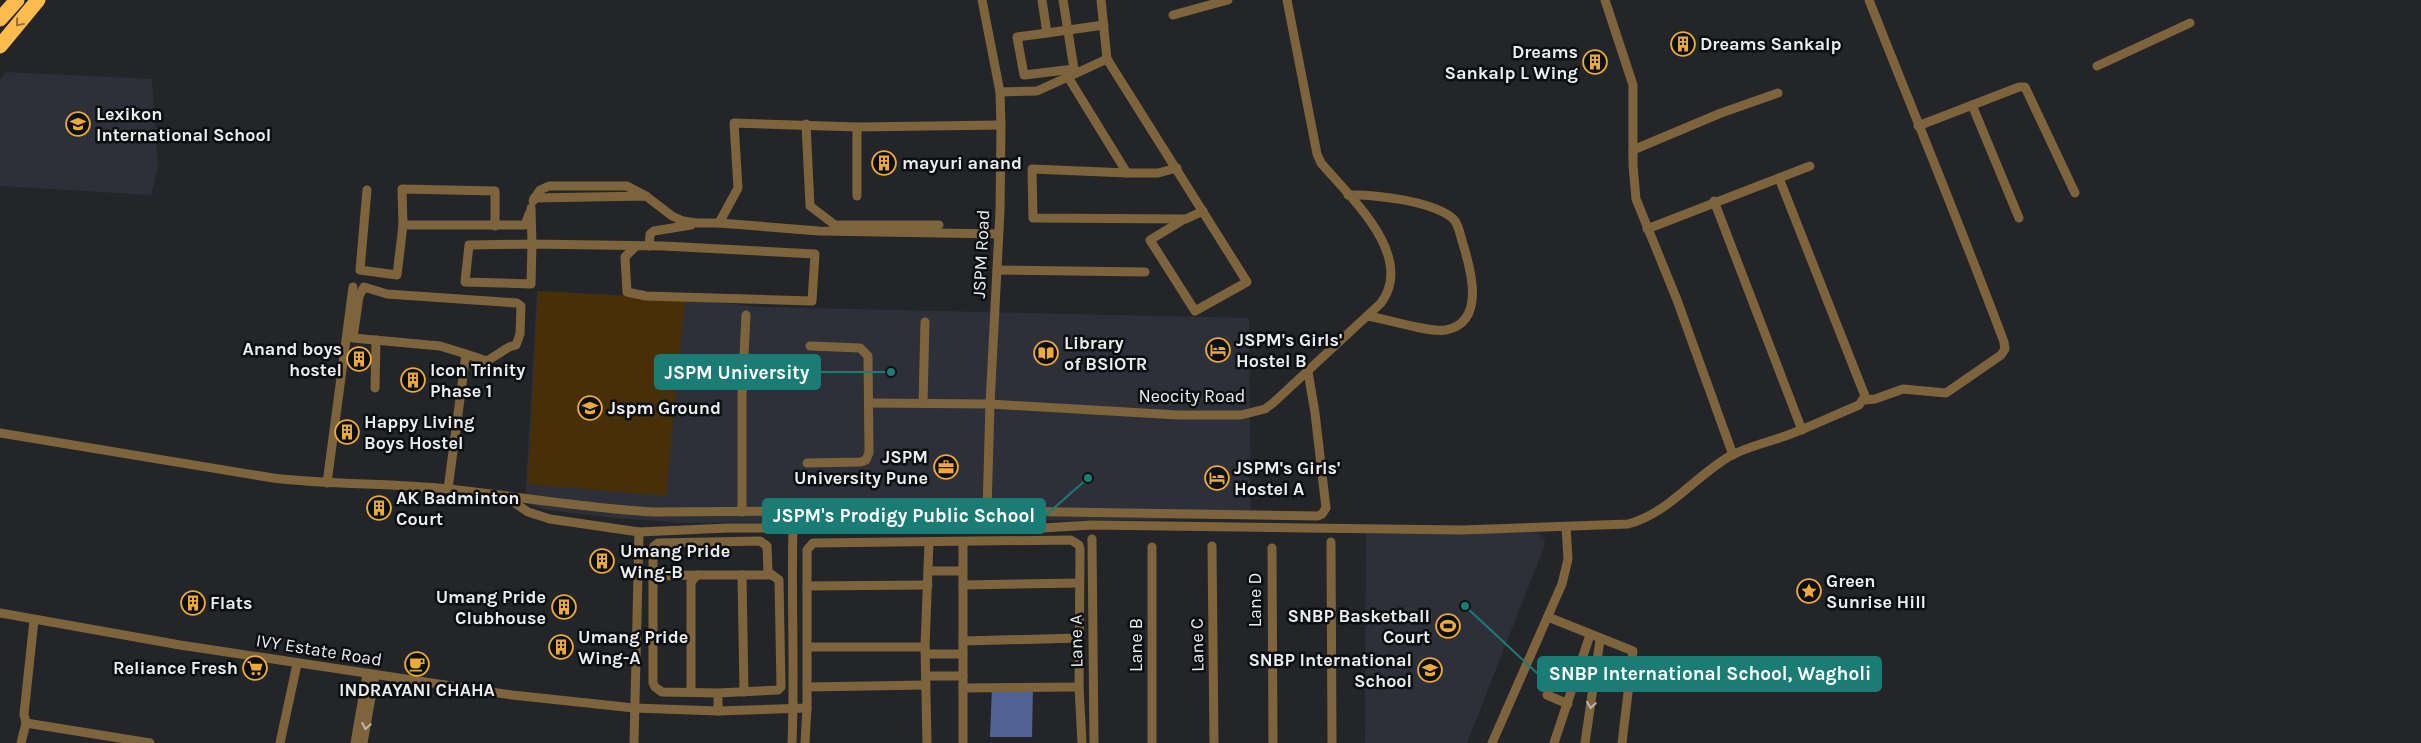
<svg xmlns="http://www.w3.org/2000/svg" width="2421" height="743" viewBox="0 0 2421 743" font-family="Karla,sans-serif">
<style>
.built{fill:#2d3038}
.green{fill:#473008}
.water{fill:#516295}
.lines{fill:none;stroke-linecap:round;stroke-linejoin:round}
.street{stroke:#7e643d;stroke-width:9}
.highway{stroke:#febc4f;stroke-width:15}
.oneway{stroke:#926e32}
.oneway2{stroke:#c0b6a8}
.labels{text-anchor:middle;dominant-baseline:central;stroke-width:5;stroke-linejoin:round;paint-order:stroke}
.poi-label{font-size:18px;font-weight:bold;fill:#ecedef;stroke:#0d0e0f;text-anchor:start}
.street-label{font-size:18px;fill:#ecedef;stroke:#0d0e0f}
.leader{fill:none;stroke:#1a7c74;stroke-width:2}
.callout-dot{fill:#1a7c74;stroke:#0d0e0f;stroke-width:2}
.callout{fill:#1a7c74;stroke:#1a7c74;stroke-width:2}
.callout-label{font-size:19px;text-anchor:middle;font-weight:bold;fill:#fff}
</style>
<rect width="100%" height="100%" fill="#232528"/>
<!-- built -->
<g class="built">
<path d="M6,72L152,79L158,168L151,195L0,186V80Z"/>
<path d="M537,291L685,299L759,307L1249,318L1251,519L681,523L603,517L547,510L525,503Z"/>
<path d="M1537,532L1545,539L1544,547L1467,743H1365L1366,534Z"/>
</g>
<!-- green -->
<path class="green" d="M538,291L685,299L666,496L528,484Z"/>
<!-- water -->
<path class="water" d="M992,687H1033L1032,737H990Z"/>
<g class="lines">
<!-- street -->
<g class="street">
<path d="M982,0L1000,92L1001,125L1000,211L990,404L987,511"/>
<path d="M1042,0L1047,33L1104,25"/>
<path d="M1101,0L1107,59"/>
<path d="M1605,0L1633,85V165L1636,199L1677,300L1733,455"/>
<path d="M1173,15L1228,0"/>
<path d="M1047,33L1017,37L1024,75L1074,69L1063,0"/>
<path d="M2097,66L2190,23"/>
<path d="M1068,77L1107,59L1247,282L1195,311L1150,240L1183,220"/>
<path d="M1000,92L1037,91L1068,77L1127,173L1032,169L1033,218L1186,219L1203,211"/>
<path d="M1972,105L2019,218"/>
<path d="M806,124L810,206L835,225H939"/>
<path d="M1918,126L2019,87H2025L2075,193"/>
<path d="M857,127V196"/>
<path d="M1633,150L1721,113L1778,93"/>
<path d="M1127,173H1158L1177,168"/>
<path d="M367,190L360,270L397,275L403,225H525L529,214"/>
<path d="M1348,195C1374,194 1430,201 1451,217C1459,222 1460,236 1463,244C1471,270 1486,322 1446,330C1430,333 1386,319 1368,316"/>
<path d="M534,198L646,196L672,216L683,221L697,223H719L819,231L998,234"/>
<path d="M533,201L540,190L549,186H627L646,196"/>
<path d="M1714,201L1802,430"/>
<path d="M531,208L532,244L469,245L465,282L531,284L532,244L664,246L815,254L812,301L646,296L627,292L625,257L635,247"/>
<path d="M719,223L738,188L734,123L857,127L1001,125"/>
<path d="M403,225L402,189L495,191V226"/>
<path d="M1647,229L1810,166"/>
<path d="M649,246L650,234L654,231L691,225"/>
<path d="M997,270L1145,272"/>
<path d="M375,388L376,340"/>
<path d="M1864,400L1875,399L1903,389L1946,393L2001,355L2005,349L2004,342C1961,227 1914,114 1869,0"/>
<path d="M869,403L990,404L1178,415H1241L1265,409L1273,403L1381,303C1416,256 1350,197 1321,163L1317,154L1287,0"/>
<path d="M923,403L925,322"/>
<path d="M0,433L273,478C331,485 390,483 448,489C516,496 584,508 653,512L943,510L1318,516L1322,514L1326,508L1315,413L1308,372"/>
<path d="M807,463L861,462L866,460L869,453L868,356L860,348L810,346"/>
<path d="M327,483L353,287"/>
<path d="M448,489L466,354L487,361L509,347L516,345L520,334L521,306L517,303L387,294L364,287L359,296L353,338L440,346L466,354"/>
<path d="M506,497L528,512L550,519L639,532L728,528H1042L1092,525L1462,530L1628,524C1669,513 1694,477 1730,456C1747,447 1769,442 1788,435C1812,426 1835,415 1859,405L1865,396L1779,178"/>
<path d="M742,512V396L746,315"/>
<path d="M1092,539L1094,743"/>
<path d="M1331,542L1332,743"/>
<path d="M1212,546L1214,743"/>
<path d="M1152,547V743"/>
<path d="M1272,548L1273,743"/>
<path d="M929,571H963"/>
<path d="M742,575L744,692"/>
<path d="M653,576L697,575"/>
<path d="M963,585L1079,583"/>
<path d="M807,586L928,585"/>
<path d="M0,613L180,645L512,695L634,708L718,711L807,708"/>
<path d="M1548,617L1633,651L1622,743"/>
<path d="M34,620L24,714L26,723L150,743"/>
<path d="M963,641L1079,638"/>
<path d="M808,647H925L929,542"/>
<path d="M925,647L927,743"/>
<path d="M926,654H963"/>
<path d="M926,676H963"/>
<path d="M807,687L926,685"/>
<path d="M963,688L1079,687"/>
<path d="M691,692V582L697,575H771"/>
<path d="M1547,695L1568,704"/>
<path d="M718,711V693L662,692L655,687L653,683V552L654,546L658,543L760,541L767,546L768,572L779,580L781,687L778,690L718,693"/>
<path d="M21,743L26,723"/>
<path d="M280,743L297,664"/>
<path d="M355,743L367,674"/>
<path d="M363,743L375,675"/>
<path d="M634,743L639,532"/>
<path d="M792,743C795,671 791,600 793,528"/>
<path d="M805,743L807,708V550L813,543L1071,540L1079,545L1080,549L1079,687L1082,743"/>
<path d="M963,743V542"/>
<path d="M1492,743L1562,584L1568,559L1566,527"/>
<path d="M1554,743L1590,635"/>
<path d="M1585,743L1600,640"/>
</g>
<!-- highway -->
<g class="highway">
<path d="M0,19L17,0"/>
<path d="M0,46L38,0"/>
</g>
</g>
<!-- one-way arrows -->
<defs><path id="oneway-chevron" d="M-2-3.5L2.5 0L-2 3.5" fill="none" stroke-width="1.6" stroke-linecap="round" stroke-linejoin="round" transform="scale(1.25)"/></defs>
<use class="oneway" href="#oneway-chevron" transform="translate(19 23) rotate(130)"/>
<g class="oneway2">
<use href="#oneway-chevron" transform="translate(1591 705) rotate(99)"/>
<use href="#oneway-chevron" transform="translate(366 726) rotate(100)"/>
</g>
<!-- icons -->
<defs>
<g id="building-ring" transform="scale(1.25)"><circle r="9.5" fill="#0d0e0f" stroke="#ebaa39" stroke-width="1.5"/><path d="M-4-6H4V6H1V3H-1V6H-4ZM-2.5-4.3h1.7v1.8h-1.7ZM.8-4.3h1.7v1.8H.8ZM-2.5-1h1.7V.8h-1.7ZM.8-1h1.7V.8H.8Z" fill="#ebaa39"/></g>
<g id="school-ring" transform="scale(1.25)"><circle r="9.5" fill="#0d0e0f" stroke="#ebaa39" stroke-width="1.5"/><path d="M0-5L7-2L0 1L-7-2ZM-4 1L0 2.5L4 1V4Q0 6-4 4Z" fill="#ebaa39"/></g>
<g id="hotel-ring" transform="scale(1.25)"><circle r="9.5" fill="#0d0e0f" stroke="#ebaa39" stroke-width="1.5"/><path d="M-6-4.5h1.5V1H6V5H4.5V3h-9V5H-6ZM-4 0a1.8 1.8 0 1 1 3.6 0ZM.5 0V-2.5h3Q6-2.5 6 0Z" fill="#ebaa39"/></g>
<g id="library-ring" transform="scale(1.25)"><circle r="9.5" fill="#0d0e0f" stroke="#ebaa39" stroke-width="1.5"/><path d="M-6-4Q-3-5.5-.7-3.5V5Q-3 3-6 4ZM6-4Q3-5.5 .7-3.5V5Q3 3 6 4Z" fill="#ebaa39"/></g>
<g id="university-ring" transform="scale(1.25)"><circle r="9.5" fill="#0d0e0f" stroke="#ebaa39" stroke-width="1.5"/><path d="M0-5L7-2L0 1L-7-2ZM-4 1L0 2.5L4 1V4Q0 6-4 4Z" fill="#ebaa39"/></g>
<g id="office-ring" transform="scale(1.25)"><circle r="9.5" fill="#0d0e0f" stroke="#ebaa39" stroke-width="1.5"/><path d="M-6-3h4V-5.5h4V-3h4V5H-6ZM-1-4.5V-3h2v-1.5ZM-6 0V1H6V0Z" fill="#ebaa39"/></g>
<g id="sight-ring" transform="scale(1.25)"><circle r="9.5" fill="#0d0e0f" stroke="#ebaa39" stroke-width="1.5"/><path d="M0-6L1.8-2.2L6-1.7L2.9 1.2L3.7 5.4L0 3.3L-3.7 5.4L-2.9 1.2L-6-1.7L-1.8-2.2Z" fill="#ebaa39"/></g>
<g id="stadium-ring" transform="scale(1.25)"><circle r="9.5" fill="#0d0e0f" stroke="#ebaa39" stroke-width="1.5"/><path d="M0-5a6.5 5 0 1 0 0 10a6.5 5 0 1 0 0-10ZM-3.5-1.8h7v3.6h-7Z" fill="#ebaa39"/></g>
<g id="cafe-ring" transform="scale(1.25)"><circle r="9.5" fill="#0d0e0f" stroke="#ebaa39" stroke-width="1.5"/><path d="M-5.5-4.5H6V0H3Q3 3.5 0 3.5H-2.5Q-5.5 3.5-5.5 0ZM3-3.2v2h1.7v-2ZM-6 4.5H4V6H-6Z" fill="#ebaa39"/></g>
<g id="supermarket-ring" transform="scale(1.25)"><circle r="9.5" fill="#0d0e0f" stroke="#ebaa39" stroke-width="1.5"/><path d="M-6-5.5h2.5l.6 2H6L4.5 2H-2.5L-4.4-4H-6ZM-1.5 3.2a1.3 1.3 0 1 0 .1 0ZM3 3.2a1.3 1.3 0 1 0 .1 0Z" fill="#ebaa39"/></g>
</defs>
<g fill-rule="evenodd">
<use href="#building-ring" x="1683" y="44"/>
<use href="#building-ring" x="1595" y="62"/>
<use href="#school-ring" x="78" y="124"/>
<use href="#building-ring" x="884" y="163"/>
<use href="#hotel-ring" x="1218" y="350"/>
<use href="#library-ring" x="1046" y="353"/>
<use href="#building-ring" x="359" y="359"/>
<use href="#building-ring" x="413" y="380"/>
<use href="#university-ring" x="590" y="408"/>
<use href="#building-ring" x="347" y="432"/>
<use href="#office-ring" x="946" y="467"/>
<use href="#hotel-ring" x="1217" y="478"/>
<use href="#building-ring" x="379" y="508"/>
<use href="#building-ring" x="602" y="561"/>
<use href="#sight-ring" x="1809" y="591"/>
<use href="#building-ring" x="193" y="603"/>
<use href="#building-ring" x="564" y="607"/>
<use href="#stadium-ring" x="1448" y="626"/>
<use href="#building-ring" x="561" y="647"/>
<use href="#cafe-ring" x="417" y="664"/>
<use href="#supermarket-ring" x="255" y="668"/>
<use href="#school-ring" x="1430" y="670"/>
</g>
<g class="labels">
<!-- poi labels -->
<g class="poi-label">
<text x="1700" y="44">Dreams Sankalp</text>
<text x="1578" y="52" text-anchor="end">Dreams<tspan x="1578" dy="21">Sankalp L Wing</tspan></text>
<text x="96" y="114">Lexikon<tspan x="96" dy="21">International School</tspan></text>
<text x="902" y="163">mayuri anand</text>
<text x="1236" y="340">JSPM's Girls'<tspan x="1236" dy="21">Hostel B</tspan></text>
<text x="1064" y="343">Library<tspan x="1064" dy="21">of BSIOTR</tspan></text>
<text x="342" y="349" text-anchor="end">Anand boys<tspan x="342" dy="21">hostel</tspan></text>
<text x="430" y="370">Icon Trinity<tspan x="430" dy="21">Phase 1</tspan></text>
<text x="608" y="408">Jspm Ground</text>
<text x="364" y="422">Happy Living<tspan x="364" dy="21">Boys Hostel</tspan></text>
<text x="928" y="457" text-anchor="end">JSPM<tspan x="928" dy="21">University Pune</tspan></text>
<text x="1234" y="468">JSPM's Girls'<tspan x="1234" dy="21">Hostel A</tspan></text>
<text x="396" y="498">AK Badminton<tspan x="396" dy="21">Court</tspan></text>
<text x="620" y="551">Umang Pride<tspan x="620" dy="21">Wing-B</tspan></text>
<text x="1826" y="581">Green<tspan x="1826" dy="21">Sunrise Hill</tspan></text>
<text x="546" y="597" text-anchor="end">Umang Pride<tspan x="546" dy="21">Clubhouse</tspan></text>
<text x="210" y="603">Flats</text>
<text x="1430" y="616" text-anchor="end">SNBP Basketball<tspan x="1430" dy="21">Court</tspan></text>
<text x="578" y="637">Umang Pride<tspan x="578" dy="21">Wing-A</tspan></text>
<text x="1412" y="660" text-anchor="end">SNBP International<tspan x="1412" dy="21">School</tspan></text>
<text x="238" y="668" text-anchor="end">Reliance Fresh</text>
<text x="417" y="690" text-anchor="middle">INDRAYANI CHAHA</text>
</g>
<!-- street labels -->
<g class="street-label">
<text transform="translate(981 254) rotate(-87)">JSPM Road</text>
<text x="1192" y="396">Neocity Road</text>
<text transform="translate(1255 600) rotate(-90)">Lane D</text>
<text transform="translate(1076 641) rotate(-91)">Lane A</text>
<text transform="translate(1136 645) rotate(-90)">Lane B</text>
<text transform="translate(1197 645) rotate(-91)">Lane C</text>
<text transform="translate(319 650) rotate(9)">IVY Estate Road</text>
</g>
</g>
<!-- callouts -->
<path class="leader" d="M891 372L820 372M1088 478L1045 516M1465 606L1538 674"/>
<g class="callout-dot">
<circle cx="891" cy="372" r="5"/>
<circle cx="1088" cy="478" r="5"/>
<circle cx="1465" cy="606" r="5"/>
</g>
<g class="callout">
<rect x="655" y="355" width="165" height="34" rx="5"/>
<rect x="763" y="499" width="282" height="34" rx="5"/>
<rect x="1538" y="657" width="343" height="34" rx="5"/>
</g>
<g class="callout-label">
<text x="737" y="379">JSPM University</text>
<text x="904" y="522">JSPM's Prodigy Public School</text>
<text x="1710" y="680">SNBP International School, Wagholi</text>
</g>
</svg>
